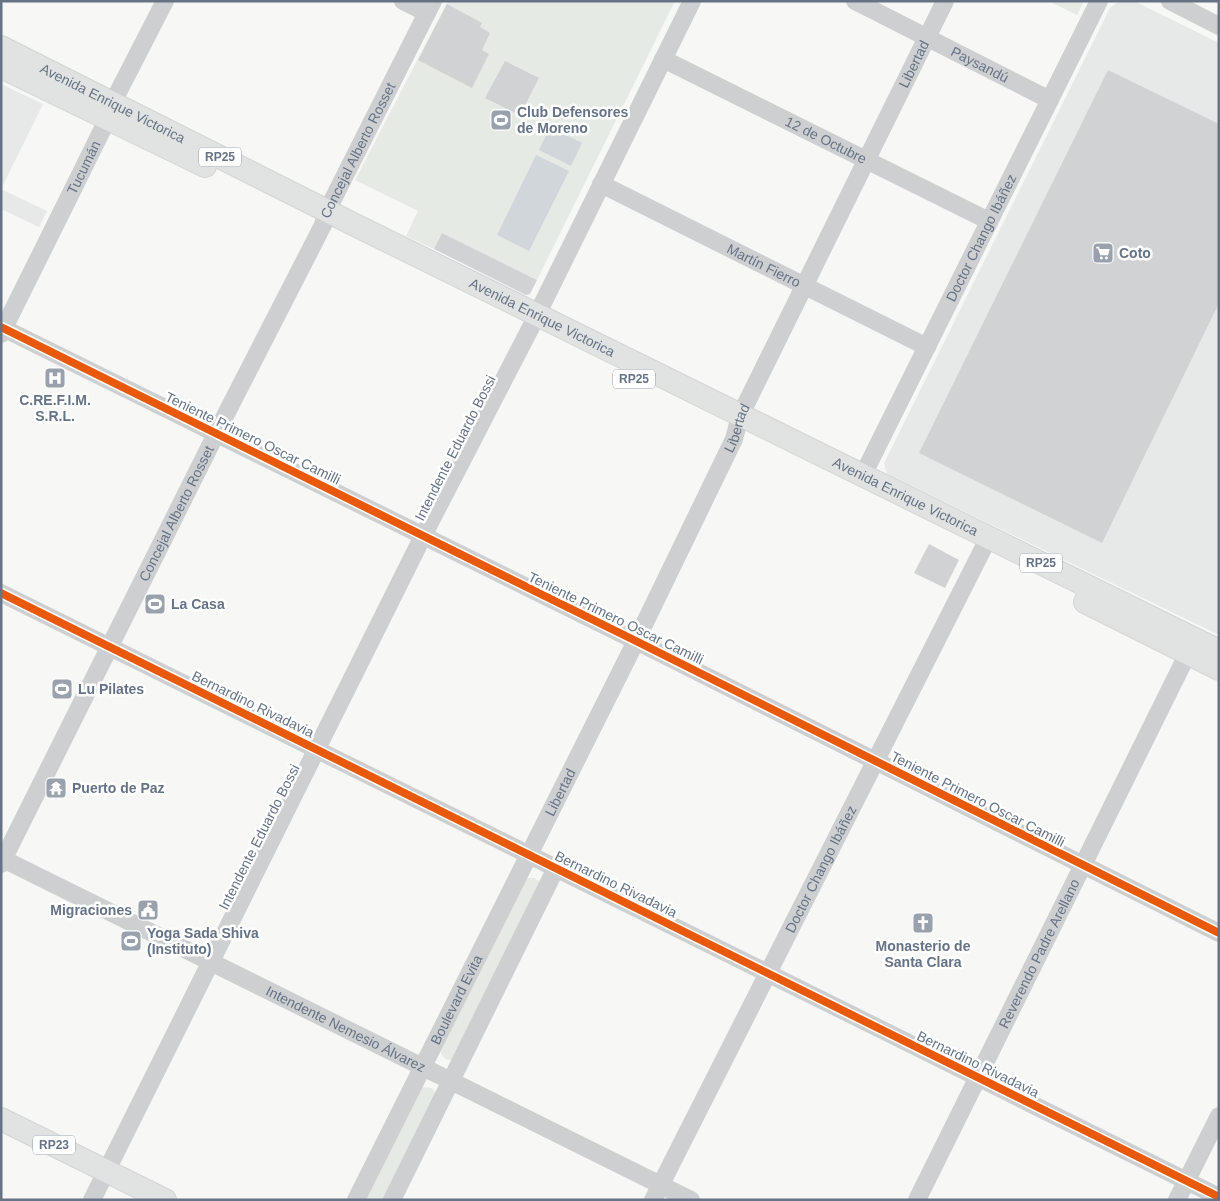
<svg xmlns="http://www.w3.org/2000/svg" width="1220" height="1201" viewBox="0 0 1220 1201" font-family="Helvetica,sans-serif">
<style>
.built{fill:#e7e8e8}
.green{fill:#e6eae4}
.water{fill:#d0d6da}
.building{fill:#d1d2d3}
.lines{fill:none;stroke-linecap:round;stroke-linejoin:round}
.major-casing{stroke:#d4d5d5;stroke-width:24}
.minor{stroke:#cecfd1;stroke-width:18}
.major{stroke:#e1e2e2;stroke-width:22}
.cycleway-casing{stroke:#fff;stroke-width:11}
.cycleway{stroke:#e8590c;stroke-width:8}
.labels{text-anchor:middle;dominant-baseline:central;stroke-width:5;stroke-linejoin:round;paint-order:stroke}
.shield{fill:#fff;stroke:#949daa;stroke-width:1}
.shield-label{font-size:12px;font-weight:bold;fill:#667386}
.street-label{font-size:14px;fill:#667386;stroke:#fff}
.poi-label{font-size:14px;font-weight:bold;fill:#667386;stroke:#fff;text-anchor:start}
</style>
<rect width="100%" height="100%" fill="#f7f7f6"/>
<!-- built -->
<g class="built">
<path d="M1119,1H1134L1219,43V635L887,474L884,463L1110,8Z"/>
<path d="M1,84L43,104L1,189L47,211L39,227L1,209Z"/>
</g>
<!-- green -->
<g class="green">
<path d="M448,1H675L537,280L442,233L434,249L406,236L418,211L355,180Z"/>
<path d="M1048,1H1084L1077,15Z"/>
<path d="M528,878H534L541,882L456,1059C446,1062 441,1057 439,1047L522,882Z"/>
<path d="M423,1087L432,1088L436,1093L386,1200H362L416,1091Z"/>
</g>
<!-- water -->
<g class="water">
<path d="M550,127L582,143L571,166L539,150Z"/>
<path d="M536,155L569,171L529,251L497,235Z"/>
</g>
<!-- building -->
<g class="building">
<path d="M447,4L482,23L480,27L490,33L482,50L489,54L472,88L418,60Z"/>
<path d="M505,61L539,78L520,115L485,98Z"/>
<path d="M1108,70L1219,124V303L1102,543L919,453Z"/>
<path d="M442,233L537,280L530,294L526,295L434,249Z"/>
<path d="M929,544L959,560L945,588L914,573Z"/>
</g>
<g class="lines">
<!-- major casing -->
<g class="major-casing">
<g id="major">
<path id="s11" d="M1,47L355,225L1219,651"/>
<path d="M1,67L205,166"/>
<path d="M1085,602L1219,669"/>
<path d="M1,1119L165,1200"/>
</g>
</g>
<!-- minor -->
<g class="minor">
<path d="M403,1L427,13"/>
<path id="s1" d="M855,1L1050,100"/>
<path d="M1170,1L1219,26"/>
<path id="s2" d="M663,59L989,221"/>
<path id="s3" d="M601,184L927,347"/>
<path d="M1,327L636,641L1219,933"/>
<path id="s4" d="M1,334L81,173L108,118L113,102L165,1"/>
<path id="s5" d="M863,475L1099,1"/>
<path d="M1,593L1219,1197"/>
<path id="s6" d="M1,858L691,1200"/>
<path id="s7" d="M1,864L224,418L323,225L327,211L433,1"/>
<path d="M92,1200L423,536L531,327L692,1"/>
<path id="s8" d="M356,1200L636,641L734,439L740,416L945,1"/>
<path d="M392,1200L556,868"/>
<path id="s9" d="M653,1200L989,537"/>
<path id="s10" d="M917,1200L1188,653"/>
<path d="M1177,1200L1219,1116"/>
</g>
<!-- major -->
<use href="#major" class="major"/>
<!-- cycleway casing -->
<g class="cycleway-casing">
<g id="cycleway">
<path d="M1,327L636,641L1219,933"/>
<path d="M1,593L1219,1197"/>
</g>
</g>
<!-- cycleway -->
<use href="#cycleway" class="cycleway"/>
</g>
<!-- icons -->
<defs>
<g id="stadium-square" transform="scale(1.125)"><rect x="-9" y="-9" width="18" height="18" rx="4" fill="#99a1ad" stroke="#fff"/><path d="M0-5a6.5 5 0 1 0 0 10a6.5 5 0 1 0 0-10ZM-3.5-1.8h7v3.6h-7Z" fill="#fff"/></g>
<g id="supermarket-square" transform="scale(1.125)"><rect x="-9" y="-9" width="18" height="18" rx="4" fill="#99a1ad" stroke="#fff"/><path d="M-6-5.5h2.5l.6 2H6L4.5 2H-2.5L-4.4-4H-6ZM-1.5 3.2a1.3 1.3 0 1 0 .1 0ZM3 3.2a1.3 1.3 0 1 0 .1 0Z" fill="#fff"/></g>
<g id="hospital-square" transform="scale(1.125)"><rect x="-9" y="-9" width="18" height="18" rx="4" fill="#99a1ad" stroke="#fff"/><path d="M-5-5h3v3.5h4V-5h3V5h-3V1.5h-4V5h-3Z" fill="#fff"/></g>
<g id="temple-square" transform="scale(1.125)"><rect x="-9" y="-9" width="18" height="18" rx="4" fill="#99a1ad" stroke="#fff"/><path d="M0-6L5-2H3V0L6.5 2.5H4V6H1.5V3h-3V6H-4V2.5H-6.5L-3 0V-2H-5Z" fill="#fff"/></g>
<g id="civic-square" transform="scale(1.125)"><rect x="-9" y="-9" width="18" height="18" rx="4" fill="#99a1ad" stroke="#fff"/><path d="M-.6-6.5H3V-4.5H.6V-3L4-1V1h2V6H-6V1h2V-1L-.6-3ZM-1.2 2.5V6h2.4V2.5Z" fill="#fff"/></g>
<g id="church-square" transform="scale(1.125)"><rect x="-9" y="-9" width="18" height="18" rx="4" fill="#99a1ad" stroke="#fff"/><path d="M-1.2-6h2.4v3.5h3.3v2.4h-3.3V6h-2.4V-.1h-3.3v-2.4h3.3Z" fill="#fff"/></g>
</defs>
<g fill-rule="evenodd">
<use href="#stadium-square" x="501" y="120"/>
<use href="#supermarket-square" x="1103" y="253"/>
<use href="#hospital-square" x="55" y="378"/>
<use href="#stadium-square" x="155" y="604"/>
<use href="#stadium-square" x="62" y="689"/>
<use href="#temple-square" x="56" y="788"/>
<use href="#civic-square" x="148" y="910"/>
<use href="#church-square" x="923" y="923"/>
<use href="#stadium-square" x="131" y="941"/>
</g>
<g class="labels">
<!-- shield labels -->
<g class="shield">
<rect x="199" y="147.5" width="42" height="19" rx="4"/>
<rect x="613" y="369.5" width="42" height="19" rx="4"/>
<rect x="1020" y="553.5" width="42" height="19" rx="4"/>
<rect x="33" y="1135.5" width="42" height="19" rx="4"/>
</g>
<g class="shield-label">
<text x="220" y="157">RP25</text>
<text x="634" y="379">RP25</text>
<text x="1041" y="563">RP25</text>
<text x="54" y="1145">RP23</text>
</g>
<!-- street labels -->
<g class="street-label">
<text stroke="none"><textPath href="#s1" startOffset="140">Paysandú</textPath></text>
<text stroke="none"><textPath href="#s8" startOffset="1266">Libertad</textPath></text>
<text stroke="none"><textPath href="#s11" startOffset="125">Avenida Enrique Victorica</textPath></text>
<text stroke="none"><textPath href="#s2" startOffset="182">12 de Octubre</textPath></text>
<text stroke="none"><textPath href="#s7" startOffset="798">Concejal Alberto Rosset</textPath></text>
<text stroke="none"><textPath href="#s4" startOffset="186">Tucumán</textPath></text>
<text stroke="none"><textPath href="#s5" startOffset="265">Doctor Chango Ibáñez</textPath></text>
<text stroke="none"><textPath href="#s3" startOffset="182">Martín Fierro</textPath></text>
<text stroke="none"><textPath href="#s11" startOffset="605">Avenida Enrique Victorica</textPath></text>
<text stroke="none"><textPath href="#s8" startOffset="861">Libertad</textPath></text>
<text transform="translate(253 438) rotate(26)">Teniente Primero Oscar Camilli</text>
<text transform="translate(455 448) rotate(-63)">Intendente Eduardo Bossi</text>
<text stroke="none"><textPath href="#s11" startOffset="1010">Avenida Enrique Victorica</textPath></text>
<text stroke="none"><textPath href="#s7" startOffset="392">Concejal Alberto Rosset</textPath></text>
<text transform="translate(616 618) rotate(26)">Teniente Primero Oscar Camilli</text>
<text transform="translate(253 704) rotate(26)">Bernardino Rivadavia</text>
<text stroke="none"><textPath href="#s8" startOffset="456">Libertad</textPath></text>
<text transform="translate(978 799) rotate(27)">Teniente Primero Oscar Camilli</text>
<text transform="translate(259 837) rotate(-63)">Intendente Eduardo Bossi</text>
<text stroke="none"><textPath href="#s9" startOffset="371">Doctor Chango Ibáñez</textPath></text>
<text transform="translate(616 884) rotate(26)">Bernardino Rivadavia</text>
<text stroke="none"><textPath href="#s10" startOffset="275">Reverendo Padre Arellano</textPath></text>
<text stroke="none"><textPath href="#s8" startOffset="224">Boulevard Evita</textPath></text>
<text stroke="none"><textPath href="#s6" startOffset="385">Intendente Nemesio Álvarez</textPath></text>
<text transform="translate(978 1064) rotate(26)">Bernardino Rivadavia</text>
</g>
<!-- poi labels -->
<g class="poi-label">
<text x="517" y="112">Club Defensores<tspan x="517" dy="16">de Moreno</tspan></text>
<text x="1119" y="253">Coto</text>
<text x="55" y="400" text-anchor="middle">C.RE.F.I.M.<tspan x="55" dy="16">S.R.L.</tspan></text>
<text x="171" y="604">La Casa</text>
<text x="78" y="689">Lu Pilates</text>
<text x="72" y="788">Puerto de Paz</text>
<text x="132" y="910" text-anchor="end">Migraciones</text>
<text x="147" y="933">Yoga Sada Shiva<tspan x="147" dy="16">(Instituto)</tspan></text>
<text x="923" y="946" text-anchor="middle">Monasterio de<tspan x="923" dy="16">Santa Clara</tspan></text>
</g>
</g>
<!-- border -->
<rect width="1220" height="1201" fill="none" stroke="#667386" stroke-width="5"/>
</svg>
